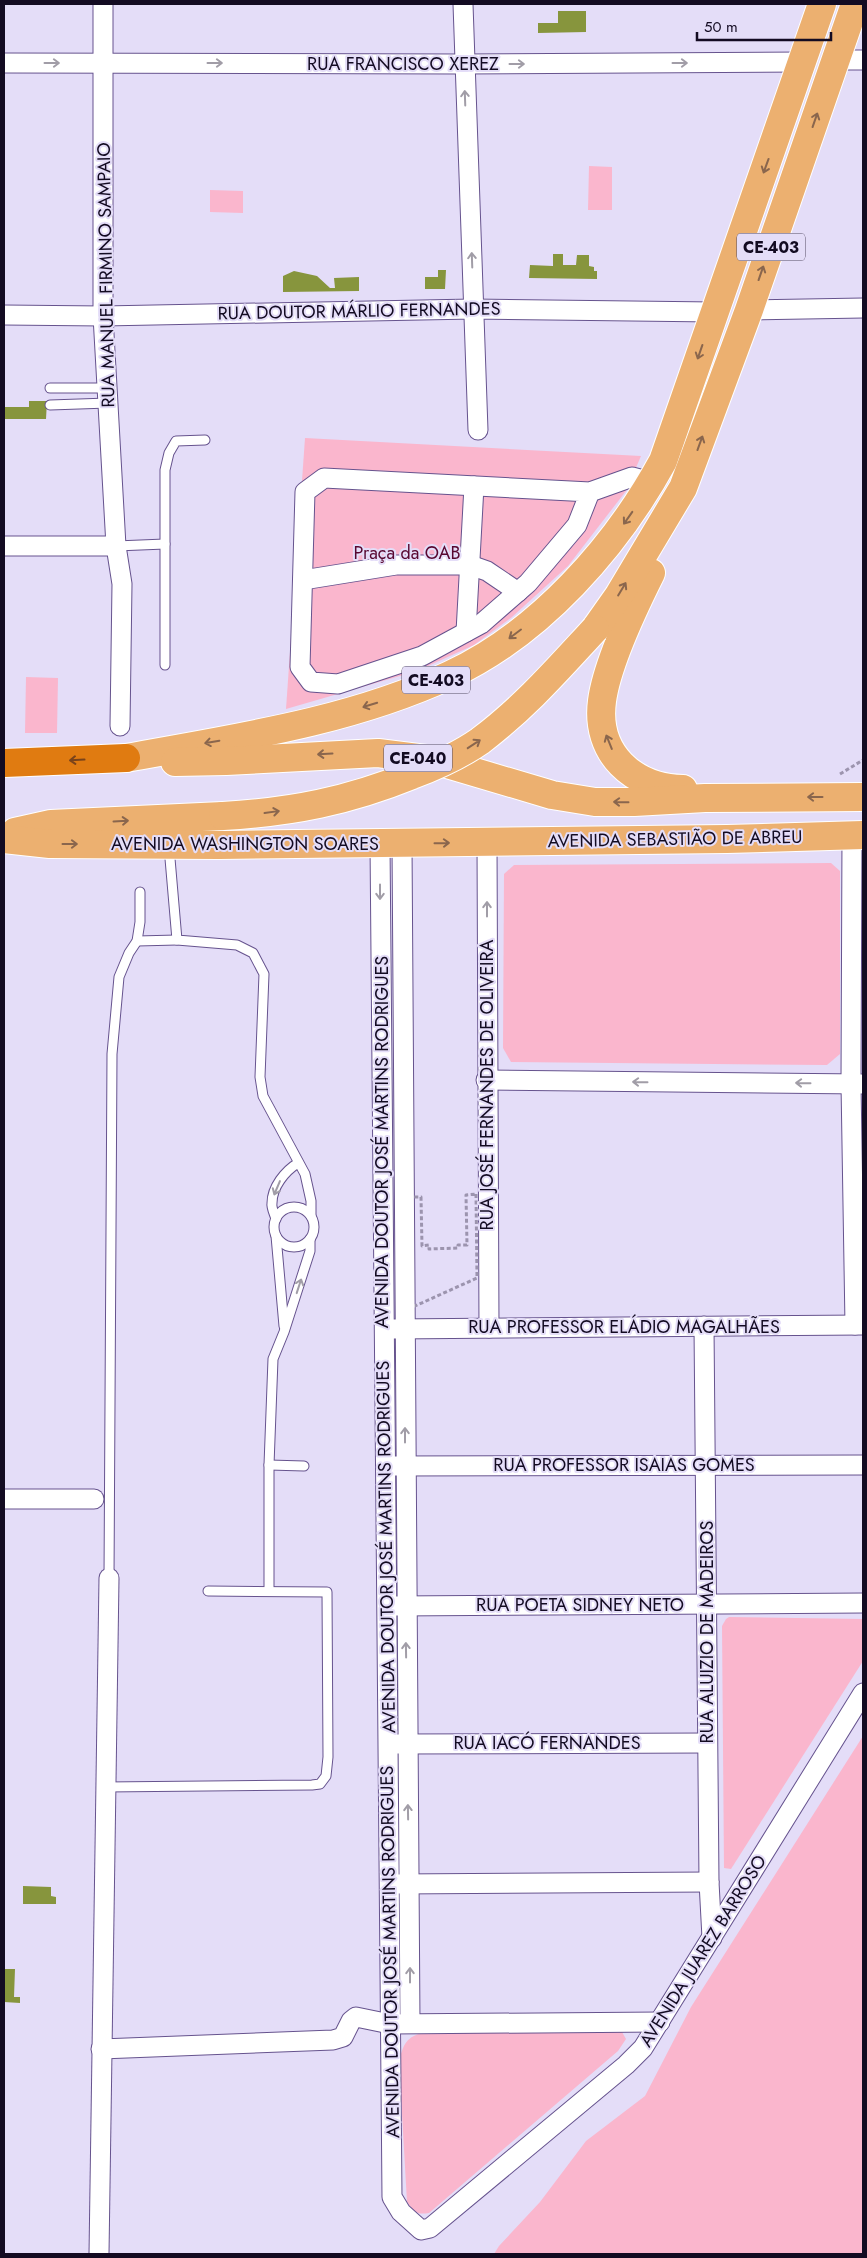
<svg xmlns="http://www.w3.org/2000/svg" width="867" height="2258" viewBox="0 0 867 2258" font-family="Jost,sans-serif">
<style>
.green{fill:#fab6cd}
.water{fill:#87953d}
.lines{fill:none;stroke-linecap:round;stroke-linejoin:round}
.lane-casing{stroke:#66538e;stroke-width:11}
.street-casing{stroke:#66538e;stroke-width:21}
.primary-casing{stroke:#fff;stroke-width:30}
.highway-casing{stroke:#fff;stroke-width:30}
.path{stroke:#9c94ae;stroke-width:3;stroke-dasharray:4 2.5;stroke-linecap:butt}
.lane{stroke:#fff;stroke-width:9}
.street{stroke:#fff;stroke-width:19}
.primary{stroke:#ecb070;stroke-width:28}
.highway{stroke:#e07b11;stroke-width:28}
.primary-bridge-casing{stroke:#fff;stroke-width:30;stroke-linecap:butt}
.primary-bridge{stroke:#ecb070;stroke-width:28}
.oneway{stroke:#a19da7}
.oneway2{stroke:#8a664d}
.oneway3{stroke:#7a431a}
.labels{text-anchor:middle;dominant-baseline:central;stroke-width:4;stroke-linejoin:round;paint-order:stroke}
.shield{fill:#e4ddf8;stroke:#524a62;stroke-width:1}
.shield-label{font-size:16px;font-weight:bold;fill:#130b22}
.street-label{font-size:18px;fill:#130b22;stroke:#e4ddf8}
.park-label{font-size:18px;fill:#57062f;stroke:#e4ddf8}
</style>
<rect width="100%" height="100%" fill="#e4ddf8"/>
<!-- green -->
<g class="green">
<path d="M589,166L612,167V210H588Z"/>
<path d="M210,190L243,191V213L210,212Z"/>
<path d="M305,438L641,456L626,491L568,566L512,617L474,645L417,671L286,709Z"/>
<path d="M26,677L58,678L57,733H25Z"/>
<path d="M831,863L840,871V1054L827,1065L511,1062L503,1048L504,874L514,865Z"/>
<path d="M729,1617L863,1619V1661L731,1869L724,1868L722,1626L726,1619Z"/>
<path d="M863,1736V2254H494L499,2246L540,2202L586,2141L645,2096L691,2007Z"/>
<path d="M433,2030L622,2032L626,2039L618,2051L429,2213C417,2215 414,2212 407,2202L399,2061C405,2037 410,2036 433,2030Z"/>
</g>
<!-- water -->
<g class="water">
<path d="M558,11H586V32L538,33V23H558Z"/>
<path d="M553,254H563V265H576L577,255H589V266L594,267V271H597V279L529,278L530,265L553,266Z"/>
<path d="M438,270H446L445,289H425V277H438Z"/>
<path d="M294,271L317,276L330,288H335L334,278L359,277V291L283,292V276Z"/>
<path d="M29,401H47L46,419H4V407H29Z"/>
<path d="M23,1886L51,1887V1896L56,1897V1904H23Z"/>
<path d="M4,1969H15L14,1997H20V2003L4,2002Z"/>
</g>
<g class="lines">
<!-- lane casing -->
<g class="lane-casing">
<g id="lane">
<path d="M50,388H107"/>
<path d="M50,405L108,403"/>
<path d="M116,546L165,544"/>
<path d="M165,665V470L169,453L176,441L205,440"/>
<path d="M169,847L177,940L237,945L253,953L264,974L260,1077L263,1096L305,1174L311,1201V1216"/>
<path d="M137,941L177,940"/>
<circle cx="294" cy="1227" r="20"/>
<path d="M276,1219C275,1215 271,1208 272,1203C272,1187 285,1171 298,1163"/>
<path d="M276,1236L284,1326"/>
<path d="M269,1465L304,1466"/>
<path d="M109,1578L112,1054L119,977L129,953L137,941L140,922V892"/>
<path d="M269,1591V1465L273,1359L284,1332L310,1251V1239"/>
<path d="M105,1787L312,1785L320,1784L326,1776L328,1757L327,1592L208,1591"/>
</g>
</g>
<!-- street casing -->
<g class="street-casing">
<g id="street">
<path d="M103,4V316L116,546L122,584L120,726"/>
<path d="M463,4L478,430"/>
<path d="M836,60H863"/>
<path d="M4,63L464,64L802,62"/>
<path d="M749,310L863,308"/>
<path d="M4,315L103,316L473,309L714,312"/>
<path d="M590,492L577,525L528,583L481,624L422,656L338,684L311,682L300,667L305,492L324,478L590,492L632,477L651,482"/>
<path d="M4,546H116"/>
<path d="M303,580L396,565H470L487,571L518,592"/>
<path d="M466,632L474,486"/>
<path d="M852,835L851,1084L855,1325"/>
<path d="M380,843L392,2197L401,2212L421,2230L430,2228L626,2065L643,2048L863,1693"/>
<path d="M487,843L489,1328"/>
<path d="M402,844L410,2023"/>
<path d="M486,1080L863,1084"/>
<path d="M704,1326L709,1882L712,1938"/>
<path d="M393,1329L863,1325"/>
<path d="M392,1466L863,1465"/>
<path d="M4,1499H94"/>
<path d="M395,1606L863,1603"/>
<path d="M396,1744L707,1743"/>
<path d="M397,1884L709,1882"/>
<path d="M101,2049L333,2040L343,2037L351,2021L356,2017L390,2024L660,2022"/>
<path d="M99,2254L109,1578"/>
</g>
</g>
<!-- primary casing -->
<g class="primary-casing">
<g id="primary">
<path d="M651,573C634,607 607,663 602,701C595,753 633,788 683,789"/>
<path d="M595,629L619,595L683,488L749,310L855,4"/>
<path d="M126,758C235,738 349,722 450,675C540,633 616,547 663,461L822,4"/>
<path d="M175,762L226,761L378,753L434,760L552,795L595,802H634L705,798L863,797"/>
<path d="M15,832L51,824L223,816"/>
<path d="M4,839L50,844L219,845L727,839L863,835"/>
</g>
</g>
<!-- highway casing -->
<g class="highway-casing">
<path id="highway" d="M4,763L126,758"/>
</g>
<!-- path -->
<g class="path">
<path d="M840,774L863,760"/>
<path d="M476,1194L477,1278L415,1306L412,1305L411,1197H421L422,1246L429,1245V1249L458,1248V1245H467L466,1195Z"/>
</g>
<!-- lane -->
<use href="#lane" class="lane"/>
<!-- street -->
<use href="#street" class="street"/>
<!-- primary -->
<use href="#primary" class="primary"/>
<!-- highway -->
<use href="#highway" class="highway"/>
<!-- primary-bridge casing -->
<g class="primary-bridge-casing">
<path id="primary-bridge" d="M223,816C292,812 348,801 412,775C436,766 460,755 480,741C525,707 557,670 595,629"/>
</g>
<!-- primary-bridge -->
<use href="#primary-bridge" class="primary-bridge"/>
</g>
<!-- one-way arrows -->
<defs><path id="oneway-shaft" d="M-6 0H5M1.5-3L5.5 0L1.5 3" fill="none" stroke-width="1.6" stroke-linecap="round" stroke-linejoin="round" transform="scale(1.25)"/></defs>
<g class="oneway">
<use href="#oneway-shaft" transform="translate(52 63)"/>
<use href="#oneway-shaft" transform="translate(215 63)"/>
<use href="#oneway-shaft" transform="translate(680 63)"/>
<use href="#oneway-shaft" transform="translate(517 64)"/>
<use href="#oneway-shaft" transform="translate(465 98) rotate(-92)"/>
<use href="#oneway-shaft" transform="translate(472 260) rotate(-92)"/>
<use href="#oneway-shaft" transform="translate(380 892) rotate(90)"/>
<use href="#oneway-shaft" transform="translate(487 909) rotate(-90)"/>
<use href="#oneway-shaft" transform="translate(640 1082) rotate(-179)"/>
<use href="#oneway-shaft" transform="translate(803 1083) rotate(-179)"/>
<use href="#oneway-shaft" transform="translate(277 1188) rotate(113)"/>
<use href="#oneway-shaft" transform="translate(299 1286) rotate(-72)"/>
<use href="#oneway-shaft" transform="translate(405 1435) rotate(-90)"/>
<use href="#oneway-shaft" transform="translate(406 1650) rotate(-91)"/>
<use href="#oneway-shaft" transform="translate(408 1812) rotate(-91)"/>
<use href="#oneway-shaft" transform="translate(410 1975) rotate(-90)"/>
</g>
<g class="oneway2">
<use href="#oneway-shaft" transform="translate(815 120) rotate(-71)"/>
<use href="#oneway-shaft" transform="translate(766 166) rotate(110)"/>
<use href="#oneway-shaft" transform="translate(761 273) rotate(-71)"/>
<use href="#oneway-shaft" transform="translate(700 352) rotate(109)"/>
<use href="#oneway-shaft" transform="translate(700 443) rotate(-70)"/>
<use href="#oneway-shaft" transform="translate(628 518) rotate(125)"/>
<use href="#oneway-shaft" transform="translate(622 589) rotate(-59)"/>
<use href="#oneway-shaft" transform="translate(515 634) rotate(143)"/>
<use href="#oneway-shaft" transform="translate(370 705) rotate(163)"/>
<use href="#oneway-shaft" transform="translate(212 742) rotate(170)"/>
<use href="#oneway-shaft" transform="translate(609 742) rotate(-112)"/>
<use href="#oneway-shaft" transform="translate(474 744) rotate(-33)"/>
<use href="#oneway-shaft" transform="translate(325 754) rotate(177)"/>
<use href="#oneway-shaft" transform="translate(815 797) rotate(180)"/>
<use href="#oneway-shaft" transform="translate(621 802) rotate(-179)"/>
<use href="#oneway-shaft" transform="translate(272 812) rotate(-8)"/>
<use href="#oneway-shaft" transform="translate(121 821) rotate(-3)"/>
<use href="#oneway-shaft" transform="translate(442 843) rotate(-1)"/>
<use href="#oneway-shaft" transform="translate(70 844)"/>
</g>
<use class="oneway3" href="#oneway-shaft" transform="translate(77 760) rotate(177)"/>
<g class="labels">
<!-- shield labels -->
<g class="shield">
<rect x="737" y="233.5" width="68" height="27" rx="4"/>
<rect x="402" y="666.5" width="68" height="27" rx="4"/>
<rect x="384" y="744.5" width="68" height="27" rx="4"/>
</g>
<g class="shield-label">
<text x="771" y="247">CE-403</text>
<text x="436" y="680">CE-403</text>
<text x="418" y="758">CE-040</text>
</g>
<!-- street labels -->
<g class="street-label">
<text x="403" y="64">RUA FRANCISCO XEREZ</text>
<text transform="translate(106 275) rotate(-91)">RUA MANUEL FIRMINO SAMPAIO</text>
<text transform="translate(359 311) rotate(-1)">RUA DOUTOR MÁRLIO FERNANDES</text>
<text transform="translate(675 839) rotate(-1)">AVENIDA SEBASTIÃO DE ABREU</text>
<text x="245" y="844">AVENIDA WASHINGTON SOARES</text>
<text transform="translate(487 1085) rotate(-90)">RUA JOSÉ FERNANDES DE OLIVEIRA</text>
<text transform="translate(382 1142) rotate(-90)">AVENIDA DOUTOR JOSÉ MARTINS RODRIGUES</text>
<text x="624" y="1327">RUA PROFESSOR ELÁDIO MAGALHÃES</text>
<text x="624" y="1465">RUA PROFESSOR ISAIAS GOMES</text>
<text transform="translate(386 1547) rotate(-91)">AVENIDA DOUTOR JOSÉ MARTINS RODRIGUES</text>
<text x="580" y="1605">RUA POETA SIDNEY NETO</text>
<text transform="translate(707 1632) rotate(-90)">RUA ALUIZIO DE MADEIROS</text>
<text x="547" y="1743">RUA IACÓ FERNANDES</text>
<text transform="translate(703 1951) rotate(-58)">AVENIDA JUAREZ BARROSO</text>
<text transform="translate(390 1952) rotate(-91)">AVENIDA DOUTOR JOSÉ MARTINS RODRIGUES</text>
</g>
<!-- park labels -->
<g class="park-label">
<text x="407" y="553">Praça da OAB</text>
</g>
</g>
<!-- border -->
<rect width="867" height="2258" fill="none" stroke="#130b22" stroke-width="10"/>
<!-- scale -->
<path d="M697 32v8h134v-8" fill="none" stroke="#130b22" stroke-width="2.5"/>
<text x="704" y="32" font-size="15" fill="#130b22" stroke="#e4ddf8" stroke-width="4" paint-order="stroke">50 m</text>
</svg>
